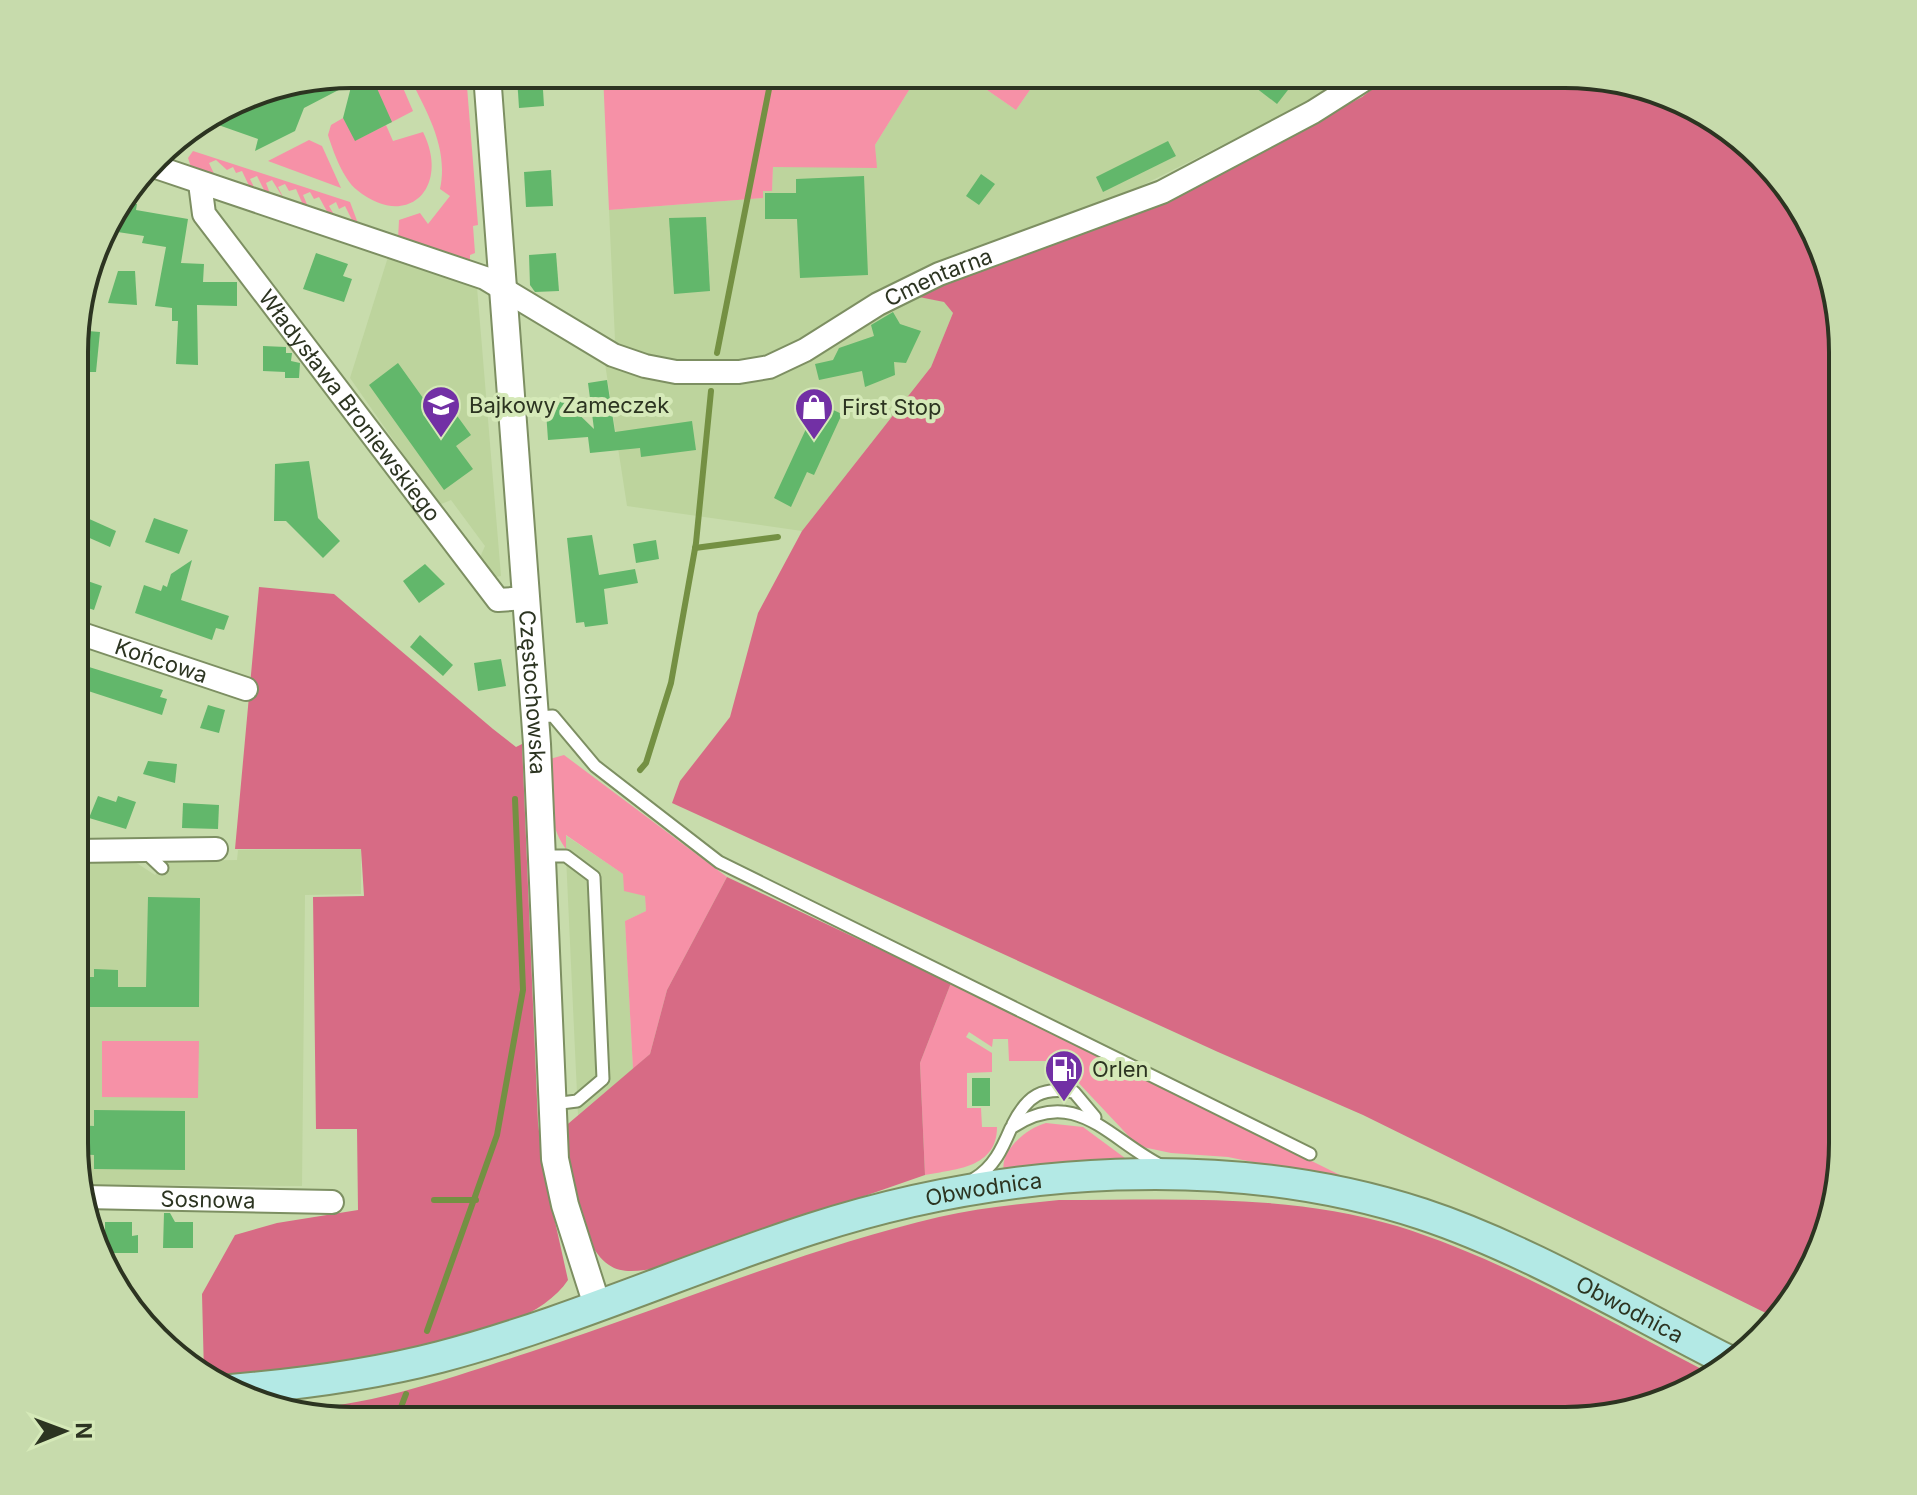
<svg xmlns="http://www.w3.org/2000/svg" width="1917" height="1495" viewBox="0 0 1917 1495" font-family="Inter,sans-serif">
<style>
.built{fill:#bdd49d}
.green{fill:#f691a7}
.forest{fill:#d76b85}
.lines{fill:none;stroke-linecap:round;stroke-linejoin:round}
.stream{stroke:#749043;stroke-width:6}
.building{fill:#62b76b}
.service-casing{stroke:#7d8f62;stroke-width:15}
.minor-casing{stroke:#7d8f62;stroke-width:26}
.tertiary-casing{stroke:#7d8f62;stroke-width:30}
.secondary-casing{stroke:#7d8f62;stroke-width:34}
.service{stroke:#fff;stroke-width:11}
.minor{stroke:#fff;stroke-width:22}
.tertiary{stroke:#fff;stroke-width:26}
.secondary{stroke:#b3e9e5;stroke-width:30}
.labels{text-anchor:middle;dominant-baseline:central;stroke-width:8;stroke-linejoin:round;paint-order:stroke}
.street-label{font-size:22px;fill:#2c3421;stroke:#d5e9b8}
.poi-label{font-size:22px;fill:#2c3421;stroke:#d5e9b8;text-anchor:start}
.rim{fill:none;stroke:#2c3421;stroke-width:4}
</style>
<rect width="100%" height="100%" fill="#c8dcac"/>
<!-- built -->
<g class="built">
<path d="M919,74H964L1016,110L1041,74H1353L1310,101L1131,191L929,268L919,296L944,302L953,313L931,367L802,531L627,506L604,357L615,340L609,210L763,198V191L772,190L773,167H876L875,145Z"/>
<path d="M388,257L477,287L501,576L490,578L478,562L485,546L451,500L439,505L350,378Z"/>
<path d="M565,835L623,874L645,895L646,911L625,921L633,1069L578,1115Z"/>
<path d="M361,849V894L305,895L302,1186L81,1185L75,1162V861L132,860L155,875L169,861L237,860L238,850Z"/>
</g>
<!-- green -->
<g class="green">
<path d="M360,74H397L413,111L390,123L371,75Z"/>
<path d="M408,74H466L478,225L473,226L475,253L470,255V261L398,239L399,220L420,213L428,224L450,196L440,189C449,147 426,111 408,74Z"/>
<path d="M603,74H919L875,145L877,168L773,167L772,191H763V198L609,210Z"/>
<path d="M964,74H1041L1016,110Z"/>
<path d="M343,118L356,140L386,125L393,141L423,132C451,188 407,231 357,190C343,179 333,151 328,135L331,125Z"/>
<path d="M309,140L322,146L341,188L268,161Z"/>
<path d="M193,151L350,202L359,226L354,224L345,206L339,209L336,202L329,206L336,218L329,215L319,197L314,199L310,192L303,195L309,209L304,207L296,189L289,191L285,184L278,187L285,201L272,180L266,183L271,196L266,194L257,176L250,179L256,191L251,190L242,171L236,173L233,167L227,170L216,160L209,163L216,178L192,170L188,158Z"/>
<path d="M564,755L727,877L667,990L650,1054L633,1069L625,921L646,911L645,896L624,891L623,874L566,835V849C546,822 551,791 550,759Z"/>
<path d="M951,983L1340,1175V1180L1228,1157L1171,1153L1138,1146L1073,1077H1061V1061H1009L1008,1039H993L992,1047L969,1032L966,1037L992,1053V1072L967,1073V1108H981L982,1127H997C997,1168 956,1169 925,1175L920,1063Z"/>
<path d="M102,1041H199L198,1098L102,1097Z"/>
<path d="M1046,1123L1083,1127L1129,1161L1004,1171C999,1151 1027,1128 1046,1123Z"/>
</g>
<!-- forest -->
<g class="forest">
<path d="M1391,74L1583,75L1671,95L1749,143L1822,245L1843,351L1842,1162L1822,1250L1778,1319L1363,1115L1218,1052L672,803L680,781L730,717L758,613L802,531L931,367L953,313L944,302L919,297L928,288L1165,200L1362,97Z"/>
<path d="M259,587L334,594L493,729L516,747L522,744L538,1123L544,1172L568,1280C523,1351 296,1372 215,1381L204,1374L202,1294L235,1235L277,1223L358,1210L357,1129H316L313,897L364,896L361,849H235Z"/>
<path d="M727,877L951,983L920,1063L925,1175L658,1268C643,1270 623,1275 609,1265C577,1243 568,1165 562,1129L650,1054L667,990Z"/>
<path d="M1059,1200C1171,1200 1287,1193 1397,1226C1506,1260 1608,1321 1709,1373L1672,1400L1565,1421L334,1420L289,1410C367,1408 456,1376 530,1352C666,1308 799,1250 939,1217C978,1208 1019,1204 1059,1200Z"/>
</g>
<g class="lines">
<!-- stream -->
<g class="stream">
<path d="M717,353L772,74"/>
<path d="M695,548L778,537"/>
<path d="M640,770L646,763L671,683L696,543L711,391"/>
<path d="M434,1200H476"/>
<path d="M427,1331L497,1135L523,990L515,799"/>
<path d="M396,1420L406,1394"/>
</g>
</g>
<!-- building -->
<g class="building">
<path d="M352,74L371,75L392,122L355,141L343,118L352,83L304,108L295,131L255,151L258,139L207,121L262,89Z"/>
<path d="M1238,74H1286L1295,81L1277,104Z"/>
<path d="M542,75L544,106L519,108L517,77Z"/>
<path d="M1168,141L1176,156L1103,192L1096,177Z"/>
<path d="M551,170L553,206L526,207L524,172Z"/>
<path d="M981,174L995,184L979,205L966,196Z"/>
<path d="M864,176L868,275L800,278L797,219H765V193H796V179Z"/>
<path d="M121,201L137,204L136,210L188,219L181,263L204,264L203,282H237V306L197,305L198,365L176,364L178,321H172V308L155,306L166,247L142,243L144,236L111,231L114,210Z"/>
<path d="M706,217L710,291L674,294L669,218Z"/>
<path d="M316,253L348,264L343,276L352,279L344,302L303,289Z"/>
<path d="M556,253L559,291L535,292L530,285L529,255Z"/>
<path d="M118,271H135L137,305L108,303Z"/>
<path d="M893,312L900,324L921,331L906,363L894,362L895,375L865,387L862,371L819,380L815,364L833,360L839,348L874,336L871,325Z"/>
<path d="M76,330L100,332L96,372H76Z"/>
<path d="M263,346L286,347V353H292L291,361L300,363L299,378H285V372L263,371Z"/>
<path d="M398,363L428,405L442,395L471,435L456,446L473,469L444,490L369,385Z"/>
<path d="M607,380L615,432L692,421L696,450L641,457L640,448L590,453L588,437L548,440L546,411L556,410L562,398L594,429L588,383Z"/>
<path d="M818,403L842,414L814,475L807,472L791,507L774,498Z"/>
<path d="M309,461L318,518L340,541L323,558L286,521H274L275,464Z"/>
<path d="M76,513L116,531L110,547L76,532Z"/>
<path d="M154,518L188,530L179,554L145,542Z"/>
<path d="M592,535L599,575L635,569L638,583L604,589L608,624L585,627L584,622L576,623L567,538Z"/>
<path d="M656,540L659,559L636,563L633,544Z"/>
<path d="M192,560L181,600L229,616L224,630L216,628L212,640L135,613L144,585L161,591L163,585L167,587L171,574Z"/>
<path d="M425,564L445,584L419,603L403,581Z"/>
<path d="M76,577L102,586L94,610L76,604Z"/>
<path d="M420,635L453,665L443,676L410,647Z"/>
<path d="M501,659L506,686L478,691L474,663Z"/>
<path d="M89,667L163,690L160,697L167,699L162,715L82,689Z"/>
<path d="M208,705L225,710L219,733L200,728Z"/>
<path d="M148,761L177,764L175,783L143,774Z"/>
<path d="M98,796L116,802L118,796L136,802L126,829L89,818Z"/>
<path d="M183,803L219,805L218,829L182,828Z"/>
<path d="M148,897L200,898L199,1007H75V977H94V969L118,970V987H146Z"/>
<rect x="972" y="1078" width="18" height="28"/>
<path d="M94,1110L185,1111V1170L94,1169V1155L75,1154V1125L94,1126Z"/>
<path d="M164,1213H170L175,1222H193V1248H163Z"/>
<path d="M105,1222H132V1236L138,1235V1253H105Z"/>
</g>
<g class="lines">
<!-- service casing -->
<g class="service-casing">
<g id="service">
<path d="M535,717L553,716L595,766L719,862L1310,1154"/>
<path d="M144,851L162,868"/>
<path d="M540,856H566L594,877L603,1079L577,1101L553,1104"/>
<path d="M1013,1124C1027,1096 1042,1086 1074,1092L1095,1117"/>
<path d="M974,1179C994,1167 1002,1149 1011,1128C1076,1084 1109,1140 1162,1166"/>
</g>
</g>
<!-- minor casing -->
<g class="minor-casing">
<g id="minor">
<path id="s1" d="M150,165L485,278L613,355L645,366L676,372H739L769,367L805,350L878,304L939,274L1162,192L1313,112L1373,74"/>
<path id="s2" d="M200,183L204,214L498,600L527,598"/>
<path id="s3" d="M76,632L246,689"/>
<path d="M75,851L216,849"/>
<path id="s4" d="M84,1197L332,1202"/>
</g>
</g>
<!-- tertiary casing -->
<g class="tertiary-casing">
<g id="tertiary">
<path id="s5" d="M487,74L537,744L555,1159L565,1205L597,1305"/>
</g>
</g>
<!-- secondary casing -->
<g class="secondary-casing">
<g id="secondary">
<path id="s6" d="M231,1390C301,1384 371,1375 440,1357C566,1324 687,1269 811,1229C1002,1167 1230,1151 1422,1214C1525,1248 1630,1311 1727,1360"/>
</g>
</g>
<!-- service -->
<use href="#service" class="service"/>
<!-- minor -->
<use href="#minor" class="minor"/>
<!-- tertiary -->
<use href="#tertiary" class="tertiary"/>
<!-- secondary -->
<use href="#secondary" class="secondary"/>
</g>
<!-- icons -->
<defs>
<g id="school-pin" transform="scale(2)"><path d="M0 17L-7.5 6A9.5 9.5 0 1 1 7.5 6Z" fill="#7230a5" stroke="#d5e9b8"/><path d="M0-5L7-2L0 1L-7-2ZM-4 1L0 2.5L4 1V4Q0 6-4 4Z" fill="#fff"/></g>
<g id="shop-pin" transform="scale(2)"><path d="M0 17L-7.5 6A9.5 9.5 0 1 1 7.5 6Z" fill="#7230a5" stroke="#d5e9b8"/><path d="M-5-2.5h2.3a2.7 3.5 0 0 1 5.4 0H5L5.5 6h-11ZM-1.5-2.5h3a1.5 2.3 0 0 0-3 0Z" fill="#fff"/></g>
<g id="fuel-pin" transform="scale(2)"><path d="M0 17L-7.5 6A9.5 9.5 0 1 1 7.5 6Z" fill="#7230a5" stroke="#d5e9b8"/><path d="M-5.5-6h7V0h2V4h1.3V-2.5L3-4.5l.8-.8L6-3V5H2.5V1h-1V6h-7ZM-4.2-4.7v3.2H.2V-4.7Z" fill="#fff"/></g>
</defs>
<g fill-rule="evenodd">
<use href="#school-pin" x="441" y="405"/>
<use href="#shop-pin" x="814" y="407"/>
<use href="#fuel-pin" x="1064" y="1069"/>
</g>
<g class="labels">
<!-- street labels -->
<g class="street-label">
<text stroke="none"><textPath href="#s1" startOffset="854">Cmentarna</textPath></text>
<text stroke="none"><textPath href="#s2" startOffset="272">Władysława Broniewskiego</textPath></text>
<text stroke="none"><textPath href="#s3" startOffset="90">Końcowa</textPath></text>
<text stroke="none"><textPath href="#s5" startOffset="620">Częstochowska</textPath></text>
<text stroke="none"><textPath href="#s6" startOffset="782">Obwodnica</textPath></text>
<text stroke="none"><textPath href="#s4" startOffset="124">Sosnowa</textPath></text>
<text stroke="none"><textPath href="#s6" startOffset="1454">Obwodnica</textPath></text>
</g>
<!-- poi labels -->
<g class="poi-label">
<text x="469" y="405">Bajkowy Zameczek</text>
<text x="842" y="407">First Stop</text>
<text x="1092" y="1069">Orlen</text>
</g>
</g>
<!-- crop -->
<path d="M0 0H1917V1495H0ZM352 88H1565A264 264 0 0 1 1829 352V1143A264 264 0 0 1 1565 1407H352A264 264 0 0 1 88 1143V352A264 264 0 0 1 352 88Z" fill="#c7dbac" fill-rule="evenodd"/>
<path class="rim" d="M352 88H1565A264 264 0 0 1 1829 352V1143A264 264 0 0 1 1565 1407H352A264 264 0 0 1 88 1143V352A264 264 0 0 1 352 88Z"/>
<!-- north arrow -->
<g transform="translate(64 1431) rotate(89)" stroke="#d5e9b8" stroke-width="6" paint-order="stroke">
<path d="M0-6L14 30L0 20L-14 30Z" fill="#2c3421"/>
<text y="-12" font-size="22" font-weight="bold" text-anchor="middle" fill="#2c3421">N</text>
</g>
</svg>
